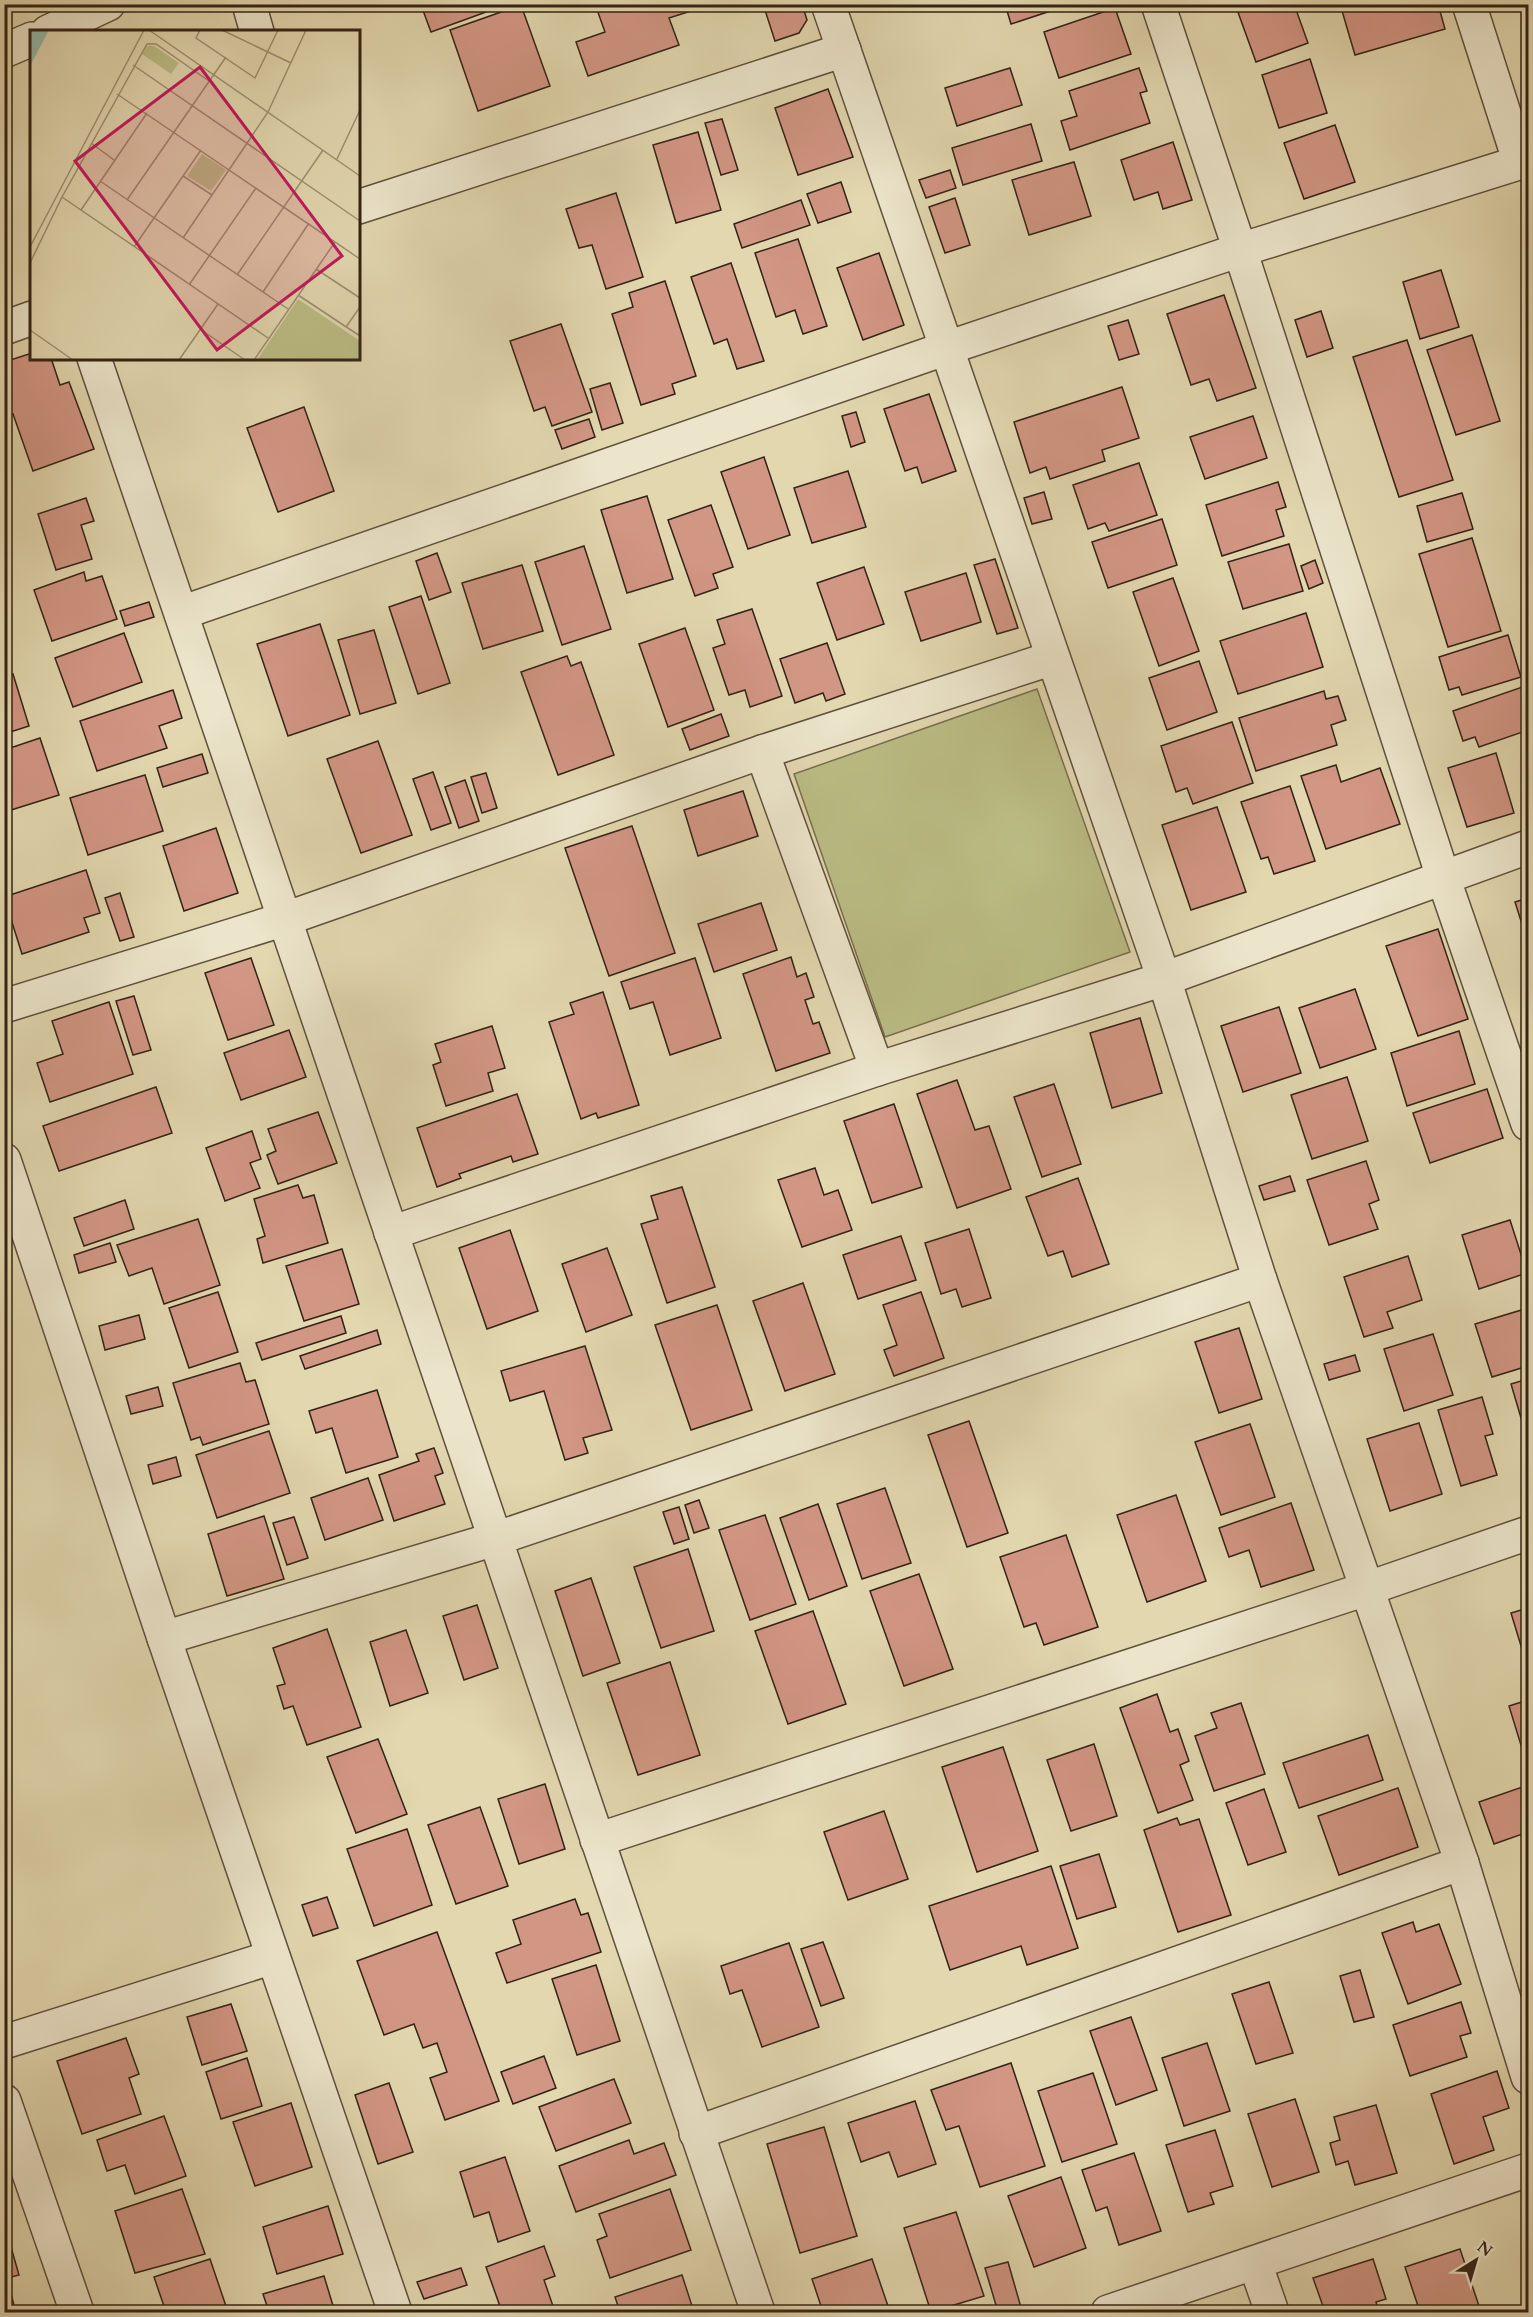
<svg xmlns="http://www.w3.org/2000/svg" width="1533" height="2317" viewBox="0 0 1533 2317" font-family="Cardo,serif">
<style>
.green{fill:#bbbc85;stroke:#77704d;stroke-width:1.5}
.building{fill:#d29684;stroke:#332315;stroke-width:1.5}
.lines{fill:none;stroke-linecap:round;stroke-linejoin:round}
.minor-casing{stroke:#5f503c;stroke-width:36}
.minor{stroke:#ece5cb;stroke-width:33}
.inset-road{fill:none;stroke:#9c8f71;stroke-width:1.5}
.view{fill:#c2185b;fill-opacity:0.15;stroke:#c2185b;stroke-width:3}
.inset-edge{fill:none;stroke:#332315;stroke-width:3}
</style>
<rect width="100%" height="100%" fill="#e2d7af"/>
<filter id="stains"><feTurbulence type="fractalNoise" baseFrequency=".00333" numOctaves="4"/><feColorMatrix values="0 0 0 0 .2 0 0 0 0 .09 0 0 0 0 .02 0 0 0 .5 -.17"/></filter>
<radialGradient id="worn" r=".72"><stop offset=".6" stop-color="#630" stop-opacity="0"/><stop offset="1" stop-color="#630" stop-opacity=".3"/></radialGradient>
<!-- green -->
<path class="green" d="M1037,689L1130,952L885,1037L794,774Z"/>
<!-- building -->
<g class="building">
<path d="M483,4L486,12L431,32L421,5Z"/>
<path d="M489,4H505L491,10Z"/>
<path d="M595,4H689L691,11L669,18L679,45L588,76L576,42L605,32Z"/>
<path d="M763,4H802L807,20L799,33L775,41Z"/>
<path d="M1005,4H1072L1011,24Z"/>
<path d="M1235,4H1294L1308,43L1256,62Z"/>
<path d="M1340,4H1438L1445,29L1355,55Z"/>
<path d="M521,5L550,86L478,111L450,30Z"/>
<path d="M1115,8L1131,54L1059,78L1044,32Z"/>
<path d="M1310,59L1327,113L1279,128L1262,75Z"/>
<path d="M1010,68L1022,105L957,126L945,88Z"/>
<path d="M1139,68L1147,91L1140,93L1150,123L1070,150L1061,121L1077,116L1069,91Z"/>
<path d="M828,89L853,157L798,175L775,108Z"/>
<path d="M722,119L738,170L721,175L705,123Z"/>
<path d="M1031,124L1042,161L963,185L952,148Z"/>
<path d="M1335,125L1355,182L1304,199L1284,143Z"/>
<path d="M698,132L721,210L676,223L653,145Z"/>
<path d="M1173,142L1192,200L1163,209L1158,192L1134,200L1121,160Z"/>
<path d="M1074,162L1091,216L1029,235L1012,180Z"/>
<path d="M950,170L956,188L926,198L919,180Z"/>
<path d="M841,182L851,212L818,223L807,194Z"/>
<path d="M616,193L643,277L606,289L592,245L579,248L566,209Z"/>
<path d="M955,198L970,245L945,253L929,207Z"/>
<path d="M801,200L810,225L742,248L734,224Z"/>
<path d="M798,239L827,326L803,334L795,310L776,317L755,253Z"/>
<path d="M879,253L904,325L863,340L837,268Z"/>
<path d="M731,263L764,361L737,369L727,339L714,344L691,277Z"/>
<path d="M1441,270L1459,327L1420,339L1403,282Z"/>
<path d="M665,281L696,376L672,384L675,394L641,405L612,314L633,307L629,293Z"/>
<path d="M1224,295L1256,388L1217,401L1209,379L1191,385L1167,314Z"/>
<path d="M1321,311L1333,348L1307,357L1295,320Z"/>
<path d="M1128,320L1139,354L1119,360L1108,326Z"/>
<path d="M561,324L592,412L552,426L545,407L534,411L510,341Z"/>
<path d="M1472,335L1500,421L1456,435L1427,350Z"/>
<path d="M1407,340L1453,480L1399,497L1353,357Z"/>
<path d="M32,353V358H51L60,385L69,382L94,449L33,471L13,414L4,417V362Z"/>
<path d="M610,383L623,423L602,430L590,389Z"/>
<path d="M1122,387L1139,438L1102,450L1105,461L1050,479L1046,467L1030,473L1014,422Z"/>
<path d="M929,394L956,471L922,483L917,467L905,471L884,409Z"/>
<path d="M304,407L334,491L278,512L247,428Z"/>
<path d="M856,412L865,442L851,447L842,416Z"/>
<path d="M1253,416L1267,458L1205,479L1190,437Z"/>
<path d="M589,419L595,437L562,449L555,430Z"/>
<path d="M764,457L790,535L748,549L721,472Z"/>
<path d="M1139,463L1157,515L1109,531L1105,523L1088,529L1073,485Z"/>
<path d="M848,471L866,527L812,543L794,488Z"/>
<path d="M1278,482L1286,507L1276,510L1284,536L1222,556L1206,505Z"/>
<path d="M1044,492L1052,519L1032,524L1024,498Z"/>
<path d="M1462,493L1473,529L1427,542L1417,506Z"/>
<path d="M647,496L673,579L627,593L601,510Z"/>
<path d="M86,498L94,521L81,525L92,559L56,570L38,514Z"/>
<path d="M711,505L733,567L713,574L718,588L695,596L668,520Z"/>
<path d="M1162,519L1177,565L1108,588L1092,542Z"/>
<path d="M1472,538L1501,631L1448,647L1419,554Z"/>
<path d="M1289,544L1303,591L1243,609L1228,562Z"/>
<path d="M584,546L611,629L562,645L535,562Z"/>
<path d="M437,553L451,592L429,600L416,561Z"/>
<path d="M995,559L1018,628L997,634L974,565Z"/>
<path d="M1315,560L1323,583L1309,589L1301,566Z"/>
<path d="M522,565L543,631L483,649L462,583Z"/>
<path d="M864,567L884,624L837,640L817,583Z"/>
<path d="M84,572L86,581L102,576L117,619L52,641L34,590Z"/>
<path d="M966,573L981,622L921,641L905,592Z"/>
<path d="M1173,578L1199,651L1159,666L1133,592Z"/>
<path d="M421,596L450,683L418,694L389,607Z"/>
<path d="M149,602L154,617L125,626L120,611Z"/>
<path d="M752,609L782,696L750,707L745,690L729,695L713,648L725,644L717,620Z"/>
<path d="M1306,613L1323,667L1238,694L1220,641Z"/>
<path d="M320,624L350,715L288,736L257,644Z"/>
<path d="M685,628L714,710L668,727L639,644Z"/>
<path d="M374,630L396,703L360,714L338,640Z"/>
<path d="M124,633L142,682L73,707L55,658Z"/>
<path d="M1508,635L1521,677L1462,695L1459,687L1449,690L1439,657Z"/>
<path d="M4,641L11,661L4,663Z"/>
<path d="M827,643L845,694L826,701L823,693L795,703L780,659Z"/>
<path d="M567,656L571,666L581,662L614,755L558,775L521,672Z"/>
<path d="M1199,661L1217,712L1167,730L1149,678Z"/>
<path d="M13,674L29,726L4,734V676Z"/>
<path d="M1528,685V730L1479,747L1475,737L1463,741L1453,711Z"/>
<path d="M173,690L182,718L159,726L167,748L97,771L80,721Z"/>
<path d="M1324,691L1326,699L1338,696L1346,720L1331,725L1337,745L1256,771L1239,718Z"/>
<path d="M721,714L729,736L690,750L682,729Z"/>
<path d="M1232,722L1253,783L1193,804L1187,788L1176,792L1161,746Z"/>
<path d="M40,738L59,795L11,810L4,789V750Z"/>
<path d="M378,741L412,835L361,853L327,759Z"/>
<path d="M1496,753L1514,813L1467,827L1448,768Z"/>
<path d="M202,754L208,773L163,787L157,768Z"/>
<path d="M1336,765L1341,782L1380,768L1400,824L1326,849L1301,776Z"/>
<path d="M433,772L451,823L431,830L413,779Z"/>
<path d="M486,773L497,808L482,813L471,777Z"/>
<path d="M145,775L163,831L88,855L70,798Z"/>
<path d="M465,780L479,821L459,828L445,787Z"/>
<path d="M1290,786L1315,861L1274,874L1268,857L1261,859L1241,802Z"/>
<path d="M743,791L758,836L698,856L684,810Z"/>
<path d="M1217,807L1246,892L1191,910L1162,825Z"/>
<path d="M632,826L675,953L609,976L565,848Z"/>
<path d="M216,828L238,893L184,911L163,846Z"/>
<path d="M86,870L100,913L84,918L89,932L22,954L4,897Z"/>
<path d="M120,893L134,937L120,941L105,898Z"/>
<path d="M1528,898V943L1515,902Z"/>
<path d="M761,903L777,950L714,972L698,924Z"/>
<path d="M1438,929L1468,1019L1418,1036L1386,946Z"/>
<path d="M791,957L797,977L806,973L814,997L805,1000L813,1024L819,1022L830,1053L776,1071L743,974Z"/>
<path d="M251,958L274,1025L228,1040L205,973Z"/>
<path d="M695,958L721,1038L670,1055L653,1002L630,1009L621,982Z"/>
<path d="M1355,989L1376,1049L1320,1068L1299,1008Z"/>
<path d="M603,992L639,1105L598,1118L596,1113L581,1119L549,1022L574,1014L570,1003Z"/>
<path d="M134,996L151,1050L133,1055L116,1001Z"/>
<path d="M109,1002L133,1074L50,1102L37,1063L63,1054L52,1021Z"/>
<path d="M1279,1007L1301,1073L1243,1092L1221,1026Z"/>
<path d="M1140,1018L1162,1093L1112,1108L1090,1033Z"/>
<path d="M492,1026L505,1068L488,1073L493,1091L446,1106L433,1065L441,1062L435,1044Z"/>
<path d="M289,1030L306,1077L241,1100L224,1053Z"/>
<path d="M1459,1031L1475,1084L1407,1106L1391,1053Z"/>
<path d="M1347,1077L1368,1141L1312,1159L1291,1095Z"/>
<path d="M957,1080L975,1130L989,1126L1011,1189L957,1208L917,1094Z"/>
<path d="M1054,1084L1081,1164L1042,1177L1014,1097Z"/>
<path d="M156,1087L172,1133L59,1171L43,1126Z"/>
<path d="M1487,1089L1503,1138L1430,1163L1413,1113Z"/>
<path d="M517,1094L538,1154L513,1162L511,1156L459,1174L461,1178L437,1187L417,1128Z"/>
<path d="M894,1104L922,1187L872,1203L844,1121Z"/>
<path d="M318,1112L337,1163L278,1184L267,1155L276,1151L268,1129Z"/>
<path d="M252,1131L261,1159L250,1163L260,1188L225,1201L206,1148Z"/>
<path d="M1366,1161L1379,1200L1369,1204L1378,1229L1329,1245L1307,1180Z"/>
<path d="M815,1168L824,1195L838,1190L852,1230L802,1247L778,1180Z"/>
<path d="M1290,1176L1295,1191L1264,1200L1259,1186Z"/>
<path d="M1078,1178L1109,1264L1072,1277L1063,1251L1048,1256L1026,1197Z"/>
<path d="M298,1185L303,1198L314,1195L328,1243L263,1263L257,1239L265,1236L254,1199Z"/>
<path d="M682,1187L715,1287L667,1303L641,1224L658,1219L651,1196Z"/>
<path d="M125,1200L134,1229L84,1246L74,1218Z"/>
<path d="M198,1219L220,1285L164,1304L152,1268L129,1276L117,1245Z"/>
<path d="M1510,1220L1527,1273L1479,1289L1462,1235Z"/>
<path d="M969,1229L991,1298L962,1307L956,1289L941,1294L925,1243Z"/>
<path d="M510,1230L538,1311L487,1329L459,1248Z"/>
<path d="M901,1236L916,1280L858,1299L843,1255Z"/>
<path d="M110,1243L116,1262L79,1273L74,1255Z"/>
<path d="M607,1248L632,1315L586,1332L562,1264Z"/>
<path d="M342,1249L359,1304L304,1321L286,1266Z"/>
<path d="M1408,1256L1422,1300L1387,1312L1393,1328L1364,1337L1344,1277Z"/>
<path d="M803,1283L835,1374L785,1391L753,1301Z"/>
<path d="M218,1292L238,1352L189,1368L169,1308Z"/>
<path d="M921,1292L944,1358L894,1376L884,1350L897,1345L883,1305Z"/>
<path d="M717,1305L752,1410L691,1430L655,1325Z"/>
<path d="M1528,1308V1366L1492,1377L1475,1324Z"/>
<path d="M139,1315L145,1339L105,1350L99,1326Z"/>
<path d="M341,1316L346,1333L262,1360L256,1343Z"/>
<path d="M1239,1328L1262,1399L1219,1413L1195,1342Z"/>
<path d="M377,1330L381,1344L305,1369L300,1356Z"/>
<path d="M1433,1334L1453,1395L1404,1411L1384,1349Z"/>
<path d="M585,1346L612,1430L583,1438L588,1453L565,1460L544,1391L510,1401L501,1371Z"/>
<path d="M1355,1355L1360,1371L1329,1380L1324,1364Z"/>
<path d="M240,1363L246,1382L255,1380L269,1424L203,1445L200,1437L191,1440L173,1383Z"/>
<path d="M1528,1379V1434L1526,1435L1511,1384Z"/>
<path d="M158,1387L163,1406L131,1414L126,1396Z"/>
<path d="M377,1390L398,1457L346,1473L332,1428L316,1433L309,1411Z"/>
<path d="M1482,1397L1493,1434L1485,1436L1497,1475L1461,1486L1438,1410Z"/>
<path d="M969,1421L1008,1533L967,1547L928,1435Z"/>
<path d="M1419,1423L1442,1494L1390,1511L1367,1439Z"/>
<path d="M1250,1424L1275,1497L1221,1515L1195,1442Z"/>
<path d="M269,1431L290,1493L217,1518L196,1455Z"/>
<path d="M434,1448L443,1473L435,1476L445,1504L394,1521L379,1475L419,1461L416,1454Z"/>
<path d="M176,1457L181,1476L153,1484L148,1465Z"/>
<path d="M368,1478L383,1520L325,1540L311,1498Z"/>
<path d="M885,1488L911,1563L862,1579L837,1504Z"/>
<path d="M1176,1495L1206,1581L1147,1602L1117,1515Z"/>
<path d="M699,1500L709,1528L694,1533L685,1505Z"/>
<path d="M1291,1503L1314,1570L1261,1587L1249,1550L1229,1557L1219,1528Z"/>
<path d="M818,1504L847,1586L809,1600L780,1518Z"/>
<path d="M679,1507L689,1539L674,1544L663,1512Z"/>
<path d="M765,1515L796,1604L750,1620L719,1530Z"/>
<path d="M264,1516L284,1579L227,1596L208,1534Z"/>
<path d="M294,1517L308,1558L287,1565L273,1523Z"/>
<path d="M1066,1535L1098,1627L1044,1645L1036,1623L1024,1627L1000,1557Z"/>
<path d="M688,1549L714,1631L661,1648L634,1567Z"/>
<path d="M919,1574L953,1669L904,1686L870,1591Z"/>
<path d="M591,1578L620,1663L583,1676L555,1591Z"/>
<path d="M477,1605L498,1668L464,1680L443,1616Z"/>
<path d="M1528,1608V1669L1511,1613Z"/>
<path d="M813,1611L846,1704L788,1724L755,1631Z"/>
<path d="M327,1629L361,1727L307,1745L293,1706L284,1709L277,1686L285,1684L273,1648Z"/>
<path d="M406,1630L428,1693L390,1706L370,1642Z"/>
<path d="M670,1662L700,1755L638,1775L607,1683Z"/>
<path d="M1157,1694L1170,1732L1178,1729L1189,1761L1180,1765L1193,1800L1158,1813L1120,1708Z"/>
<path d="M1528,1700V1768L1509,1706Z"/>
<path d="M1241,1703L1265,1774L1214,1791L1195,1736L1217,1728L1211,1713Z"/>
<path d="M1368,1735L1383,1780L1299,1808L1283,1763Z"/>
<path d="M378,1739L407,1814L356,1833L327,1757Z"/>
<path d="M1094,1744L1117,1816L1071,1831L1047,1760Z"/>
<path d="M1003,1747L1038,1851L977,1872L942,1767Z"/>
<path d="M545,1784L565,1849L519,1864L498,1799Z"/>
<path d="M1528,1785V1832L1494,1844L1479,1802Z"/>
<path d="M1398,1788L1418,1847L1339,1875L1318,1816Z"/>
<path d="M1264,1789L1286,1852L1248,1865L1226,1803Z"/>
<path d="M480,1807L508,1886L456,1904L428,1825Z"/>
<path d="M884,1811L908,1879L848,1900L824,1832Z"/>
<path d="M1177,1818L1180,1825L1199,1819L1231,1915L1178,1932L1144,1830Z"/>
<path d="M407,1829L432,1905L374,1926L347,1849Z"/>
<path d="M1099,1854L1116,1907L1077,1919L1060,1866Z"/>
<path d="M1051,1866L1078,1948L1027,1965L1021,1946L950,1970L929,1906Z"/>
<path d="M327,1897L338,1928L313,1936L302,1905Z"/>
<path d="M575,1899L581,1915L588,1913L601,1952L507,1983L496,1953L521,1944L513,1920Z"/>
<path d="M1413,1922L1416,1932L1439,1924L1461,1984L1408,2004L1382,1933Z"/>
<path d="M437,1932L499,2101L445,2120L430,2078L447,2072L437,2043L423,2048L414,2024L384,2035L357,1961Z"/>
<path d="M823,1942L844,1998L821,2006L801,1949Z"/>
<path d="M789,1943L819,2027L762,2047L742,1990L730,1994L721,1966Z"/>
<path d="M596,1965L620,2041L577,2055L552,1979Z"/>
<path d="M1360,1970L1374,2017L1354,2022L1340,1976Z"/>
<path d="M1269,1982L1293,2053L1256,2064L1232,1994Z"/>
<path d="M1461,2002L1471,2033L1460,2036L1467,2057L1410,2076L1393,2025Z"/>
<path d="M231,2004L247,2051L202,2065L187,2017Z"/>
<path d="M1131,2017L1157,2090L1116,2105L1090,2031Z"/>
<path d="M126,2038L139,2074L129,2078L141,2114L82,2134L57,2061Z"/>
<path d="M1207,2043L1230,2111L1184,2126L1162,2058Z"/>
<path d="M544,2056L556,2088L513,2104L501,2072Z"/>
<path d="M247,2058L262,2106L221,2119L206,2072Z"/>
<path d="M1011,2063L1045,2166L980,2187L959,2126L946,2130L931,2090Z"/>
<path d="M1497,2071L1509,2108L1483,2117L1494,2150L1454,2164L1431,2094Z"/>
<path d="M1093,2073L1117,2144L1062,2162L1038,2091Z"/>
<path d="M614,2079L631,2123L556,2151L539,2107Z"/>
<path d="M389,2083L413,2152L378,2164L355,2095Z"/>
<path d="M1295,2099L1319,2172L1272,2187L1248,2114Z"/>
<path d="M915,2101L936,2164L898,2177L889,2152L861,2162L848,2123Z"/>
<path d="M291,2103L312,2167L255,2186L233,2122Z"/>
<path d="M1376,2105L1397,2173L1355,2185L1348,2161L1336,2165L1330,2143L1340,2140L1334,2117Z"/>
<path d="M164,2116L186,2176L135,2194L125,2165L107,2171L97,2140Z"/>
<path d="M824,2127L857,2236L800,2253L767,2144Z"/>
<path d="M1215,2130L1233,2186L1210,2193L1214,2204L1188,2212L1166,2145Z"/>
<path d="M629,2140L634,2154L664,2143L676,2175L576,2212L559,2166Z"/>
<path d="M1134,2153L1161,2231L1119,2245L1107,2207L1096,2211L1082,2170Z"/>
<path d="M505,2157L530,2231L498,2242L489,2212L474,2217L460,2172Z"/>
<path d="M1061,2177L1086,2248L1034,2267L1008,2196Z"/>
<path d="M182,2189L205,2254L135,2273L115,2211Z"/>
<path d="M670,2189L691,2250L610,2278L597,2240L607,2236L599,2214Z"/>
<path d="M328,2206L343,2254L277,2274L263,2227Z"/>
<path d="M956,2212L984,2296L931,2312L904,2228Z"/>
<path d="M9,2240L19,2275L7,2278L15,2309L4,2312V2242Z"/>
<path d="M544,2246L555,2276L544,2280L555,2312H502L486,2267Z"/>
<path d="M1460,2249L1481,2312H1420L1405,2267Z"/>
<path d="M210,2259L228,2312H166L154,2277Z"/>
<path d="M872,2259L890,2312H823L812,2279Z"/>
<path d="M1373,2259L1386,2299L1376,2302L1379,2312H1325L1313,2278Z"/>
<path d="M1008,2262L1022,2311L998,2312L985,2268Z"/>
<path d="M461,2268L467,2285L424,2299L417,2282Z"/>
<path d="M682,2275L694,2312H620L615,2297Z"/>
<path d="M324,2276L334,2309L321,2312H269L263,2294Z"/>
</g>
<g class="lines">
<!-- minor casing -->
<g class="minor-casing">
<g id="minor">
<path d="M249,4L257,32"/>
<path d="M828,4L1164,979L1260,1280L1462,1863L1528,2077"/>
<path d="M1158,4L1240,250L1443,877L1528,1124"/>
<path d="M1469,4L1520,163"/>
<path d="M48,32L108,4"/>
<path d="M4,51L32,39"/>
<path d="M358,207L844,50"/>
<path d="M4,328L32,318"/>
<path d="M94,358L758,2312"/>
<path d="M181,613L947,348L1240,250L1528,160"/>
<path d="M762,752L877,1069"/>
<path d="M4,1006L285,919L762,752L1053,658"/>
<path d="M4,1160L164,1638L395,2312"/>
<path d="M391,1233L877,1069L1164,979L1528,847"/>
<path d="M164,1638L495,1539L1260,1280"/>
<path d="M597,1840L1366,1589L1528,1533"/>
<path d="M4,2042L273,1957"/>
<path d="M4,2101L77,2312"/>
<path d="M696,2133L1462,1863"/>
<path d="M1255,2263L1272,2312"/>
<path d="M1108,2312L1528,2170"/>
</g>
</g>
<!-- minor -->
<use href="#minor" class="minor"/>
</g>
<!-- overview -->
<g transform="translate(30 30)">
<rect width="330" height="330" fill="#e2d7af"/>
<path d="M117,16H124L149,33L141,44L112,24ZM172,124L196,140L181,161L157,146ZM268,269L330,311L329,330H227Z" fill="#bbbc85"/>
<path d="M0,0H19L0,36Z" fill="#95baaa"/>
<path class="inset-road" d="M119,0L330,146M170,0L166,8L225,48L248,0M192,0L261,33M103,35L330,191M87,64L330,229M61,113L84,130M307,129L330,80M153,146L182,165M70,151L258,279M32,167L238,308M97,170L196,27M51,180L117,83M153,208L238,82L276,0M0,217L114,0M104,217L171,120M0,233L32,167L117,14H126L179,51M286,239L330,268M207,245L293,120M159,255L226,158M233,262L279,193M268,265L330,306M316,297L330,277M170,299L215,330M0,300L43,330M149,330L188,274M224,330L305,212"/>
<path class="view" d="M170,37L312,226L187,320L45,131Z"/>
<rect width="330" height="330" class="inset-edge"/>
</g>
<!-- margin -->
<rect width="1533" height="2317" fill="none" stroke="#e2d7af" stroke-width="24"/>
<rect x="6" y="6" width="1521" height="2305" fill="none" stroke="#332315" stroke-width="3"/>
<rect x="12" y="12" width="1509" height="2293" fill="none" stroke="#332315" stroke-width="1.5"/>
<!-- north arrow -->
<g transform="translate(1476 2260) rotate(37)" stroke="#ece5cb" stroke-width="4.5" paint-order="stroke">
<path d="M0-4.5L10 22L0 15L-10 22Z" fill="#332315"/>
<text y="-9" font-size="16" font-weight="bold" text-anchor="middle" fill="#332315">N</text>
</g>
<rect width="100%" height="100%" filter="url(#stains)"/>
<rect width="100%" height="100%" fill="url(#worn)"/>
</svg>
